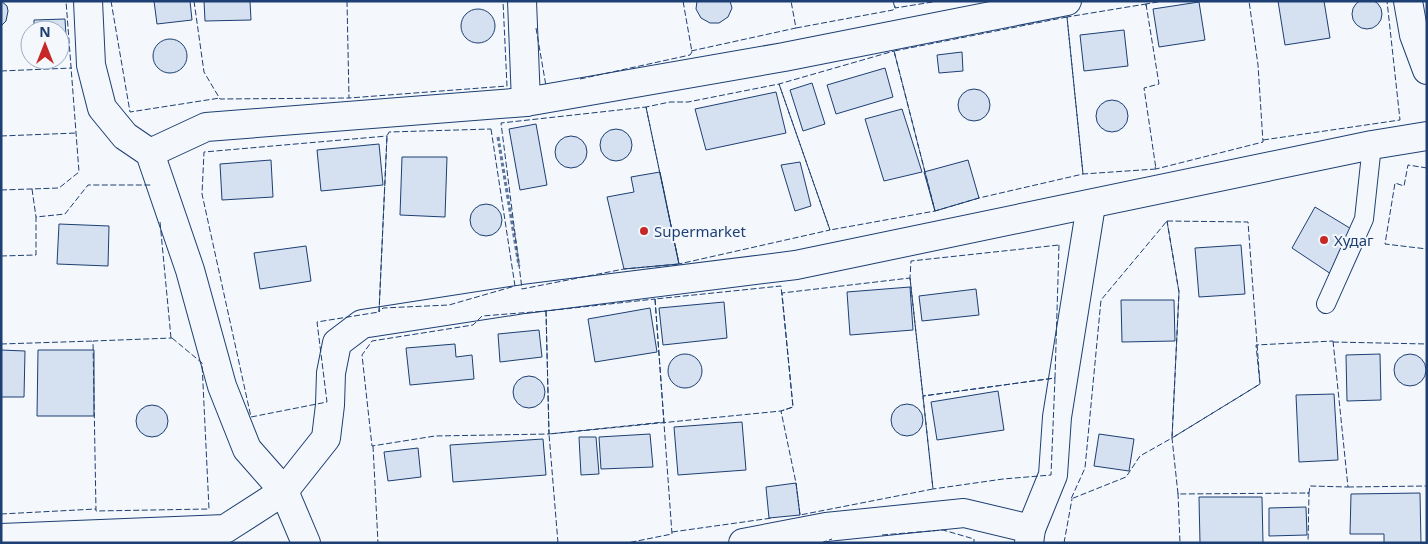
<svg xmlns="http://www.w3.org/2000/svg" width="1428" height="544" viewBox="0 0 1428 544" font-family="'Noto Sans',sans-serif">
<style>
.building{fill:#d5e0f0;stroke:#1d3f73}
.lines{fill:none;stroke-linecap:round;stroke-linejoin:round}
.service-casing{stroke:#1d3f73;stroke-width:20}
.minor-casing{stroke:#1d3f73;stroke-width:30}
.path{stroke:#5e769c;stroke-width:3;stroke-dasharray:4 2.5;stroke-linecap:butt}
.service{stroke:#f4f7fb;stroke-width:18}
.minor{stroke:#f4f7fb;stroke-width:28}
.fence{stroke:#1d3f73;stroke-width:1;stroke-dasharray:6 2.5;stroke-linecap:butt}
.poi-dot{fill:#c62828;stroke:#f4f7fb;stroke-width:2}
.labels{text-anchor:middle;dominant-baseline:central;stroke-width:4;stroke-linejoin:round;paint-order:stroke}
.poi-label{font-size:15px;fill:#1d3f73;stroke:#f4f7fb;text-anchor:start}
</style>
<rect width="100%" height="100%" fill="#f4f7fb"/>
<!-- building -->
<g class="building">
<circle cx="1367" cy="14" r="15"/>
<path d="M1,1L7,6L8,11L6,21L1,26Z"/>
<path d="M154,1H190L192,20L157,24Z"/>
<path d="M204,1H250L251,20L205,21Z"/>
<path d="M697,1H730L732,8L728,17L719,23H710L701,18L696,9Z"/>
<path d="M1278,1H1324L1330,38L1285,45Z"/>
<path d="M1199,2L1205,40L1159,47L1153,9Z"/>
<circle cx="478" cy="26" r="17"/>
<path d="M65,19L66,36H60V30H34V20Z"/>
<path d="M1124,30L1128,66L1084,71L1080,35Z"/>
<circle cx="170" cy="56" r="17"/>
<path d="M962,52L963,71L939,73L937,55Z"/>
<path d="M885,68L893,97L836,114L827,85Z"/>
<path d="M812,83L825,124L803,131L790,90Z"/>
<circle cx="974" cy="105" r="16"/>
<path d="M776,92L786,133L706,150L695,109Z"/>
<circle cx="1112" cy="116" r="16"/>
<path d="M902,109L922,172L884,181L865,119Z"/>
<path d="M536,124L547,185L520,190L509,129Z"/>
<circle cx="616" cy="145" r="16"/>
<circle cx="571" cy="152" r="16"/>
<path d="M379,144L383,185L321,191L317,150Z"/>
<path d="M402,157H447L445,217L400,215Z"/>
<path d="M271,160L273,197L222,200L220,164Z"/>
<path d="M968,160L979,198L935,211L924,172Z"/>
<path d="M800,162L811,206L795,211L781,165Z"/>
<path d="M660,172L679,264L624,269L607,197L634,192L631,177Z"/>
<circle cx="486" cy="220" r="16"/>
<path d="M1315,207L1358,233L1331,274L1292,248Z"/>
<path d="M59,224L109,226L108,266L57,264Z"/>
<path d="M1241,245L1245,294L1199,297L1195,248Z"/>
<path d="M306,246L311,281L260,289L254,253Z"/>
<path d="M910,287L913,330L850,335L847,292Z"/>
<path d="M976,289L979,315L922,321L919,296Z"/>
<path d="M1121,300H1174L1175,341L1122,342Z"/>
<path d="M724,302L727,338L663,345L659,308Z"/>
<path d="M650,308L657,352L595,362L588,319Z"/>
<path d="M539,330L542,357L500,362L498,334Z"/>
<path d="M455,344L456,357L472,355L474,379L410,385L406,348Z"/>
<path d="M1,350L25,351L24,397H1Z"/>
<path d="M38,350H94V416H37Z"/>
<circle cx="685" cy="371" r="17"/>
<circle cx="1410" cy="370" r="16"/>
<path d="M1380,354L1381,400L1347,401L1346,355Z"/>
<circle cx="529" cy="392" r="16"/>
<path d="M998,391L1004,430L937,440L931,402Z"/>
<path d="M1334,394L1338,460L1299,462L1296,395Z"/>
<circle cx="907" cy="420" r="16"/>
<circle cx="152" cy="421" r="16"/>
<path d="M742,422L746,470L678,475L674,427Z"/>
<path d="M650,434L653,467L601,469L599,437Z"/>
<path d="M1099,434L1134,439L1129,471L1094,466Z"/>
<path d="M579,437H596L599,474L581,475Z"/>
<path d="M543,439L546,475L453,482L450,445Z"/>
<path d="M418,448L421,477L388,481L384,452Z"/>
<path d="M796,483L800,515L769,518L766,487Z"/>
<path d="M1420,493L1421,543H1384V534H1350L1351,494Z"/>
<path d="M1199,497H1262L1263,543H1200Z"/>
<path d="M1306,507L1307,535L1269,536V508Z"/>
</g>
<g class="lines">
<!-- service casing -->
<g class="service-casing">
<path id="service" d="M1326,304L1364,219L1372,145"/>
</g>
<!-- minor casing -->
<g class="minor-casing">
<g id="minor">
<path d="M88,1L91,65L102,108L125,136L150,153L190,270L222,386L247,449L284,491L306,543"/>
<path d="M522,1L526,102"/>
<path d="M1408,1L1414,35L1427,70"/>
<path d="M150,153L206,127L526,102L784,57L1067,1"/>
<path d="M1,538L225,529L284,491L326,438L330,405L331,373L337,343L362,324L524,299L796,265L1372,145L1427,136"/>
<path d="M743,543L826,527L964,513L1031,529"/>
<path d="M1029,543L1031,529L1053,475L1057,417L1091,205"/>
</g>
</g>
<!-- path -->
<path class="path" d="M498,137L519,266"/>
<!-- service -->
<use href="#service" class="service"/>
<!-- minor -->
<use href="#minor" class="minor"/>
<!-- fence -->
<g class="fence">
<path d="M111,1L130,112L220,98"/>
<path d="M194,1L204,72L220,99L349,98"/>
<path d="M347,1L349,98L507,86L503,1"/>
<path d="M1146,4L1159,84L1144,88L1156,169L1083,174L1067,17Z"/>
<path d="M895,6V8L939,1"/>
<path d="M1146,6V4L1163,1"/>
<path d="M1067,17L1083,174L979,198L935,211L894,51Z"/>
<path d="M536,28L546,86"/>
<path d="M796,28L893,10L895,8L893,1"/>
<path d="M691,51L796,28L791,1"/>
<path d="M894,51L935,211L830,230L779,84Z"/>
<path d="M1,71L72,68"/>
<path d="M580,79L690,55L692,52L683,1"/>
<path d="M779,84L830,230L679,264L646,107L670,102H688Z"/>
<path d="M646,107L679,264L624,269L522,289L501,123Z"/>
<path d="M491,129L515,286L449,305L383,308L379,312L387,136L389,132Z"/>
<path d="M1,136L77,133"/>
<path d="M387,136L379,312L317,322L327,402L251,417L202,194L204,152Z"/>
<path d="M1263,140L1400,120L1387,1"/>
<path d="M1155,167L1156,169L1263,142L1258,65L1249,1"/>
<path d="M1427,168L1408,165L1404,186L1395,183L1385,244L1427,249"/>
<path d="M32,189L36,217"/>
<path d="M1,190L59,188L79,172L66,1"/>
<path d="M1167,221L1179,292L1172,438L1140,456L1126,477L1071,499L1085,468L1101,300Z"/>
<path d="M1167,221L1248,222L1260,384L1172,438L1179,292Z"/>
<path d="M160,222L171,338"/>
<path d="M1059,245L1055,378L923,396L910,278L911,261Z"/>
<path d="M1,256L36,255V217L65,214L88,185H151"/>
<path d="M910,278L933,489L800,515L796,483L781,411L793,407L782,293Z"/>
<path d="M655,299L664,422L549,434L546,311Z"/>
<path d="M546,311L549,434L435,436L372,446L362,355L372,341L473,325L482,316Z"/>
<path d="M172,338L202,363L209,509L96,511L93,341Z"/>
<path d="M1333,341L1348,487L1310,486L1309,493L1178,494L1172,438L1260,384L1256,345Z"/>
<path d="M1333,342L1427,344"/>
<path d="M1,344L94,341"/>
<path d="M1055,378L1051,475L1003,479L933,489L923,396Z"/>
<path d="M373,446L378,543"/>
<path d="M1348,487L1427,486"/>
<path d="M1178,493L1180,543"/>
<path d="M1307,493H1309L1308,543"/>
<path d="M1,514L96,509"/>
<path d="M672,532L772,518"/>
<path d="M882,535L943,530L974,539V543"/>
<path d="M558,543L549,434L781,411L793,407L781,286L655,299L672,534L627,543"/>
<path d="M821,543L832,539"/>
<path d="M1064,543L1072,499"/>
</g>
</g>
<!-- markers -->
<g class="poi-dot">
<circle cx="644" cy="231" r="5"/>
<circle cx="1324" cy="240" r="5"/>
</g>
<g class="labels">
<!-- poi labels -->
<g class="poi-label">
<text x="654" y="231">Supermarket</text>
<text x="1334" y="240">Худаг</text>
</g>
</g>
<!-- border -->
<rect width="1428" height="544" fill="none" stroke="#1d3f73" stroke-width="5"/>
<!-- north arrow -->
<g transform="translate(45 45)"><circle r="24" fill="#f4f7fb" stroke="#9eadc5"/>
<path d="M0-4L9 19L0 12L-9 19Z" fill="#c62828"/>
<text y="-8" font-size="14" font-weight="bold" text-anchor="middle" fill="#1d3f73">N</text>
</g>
</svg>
